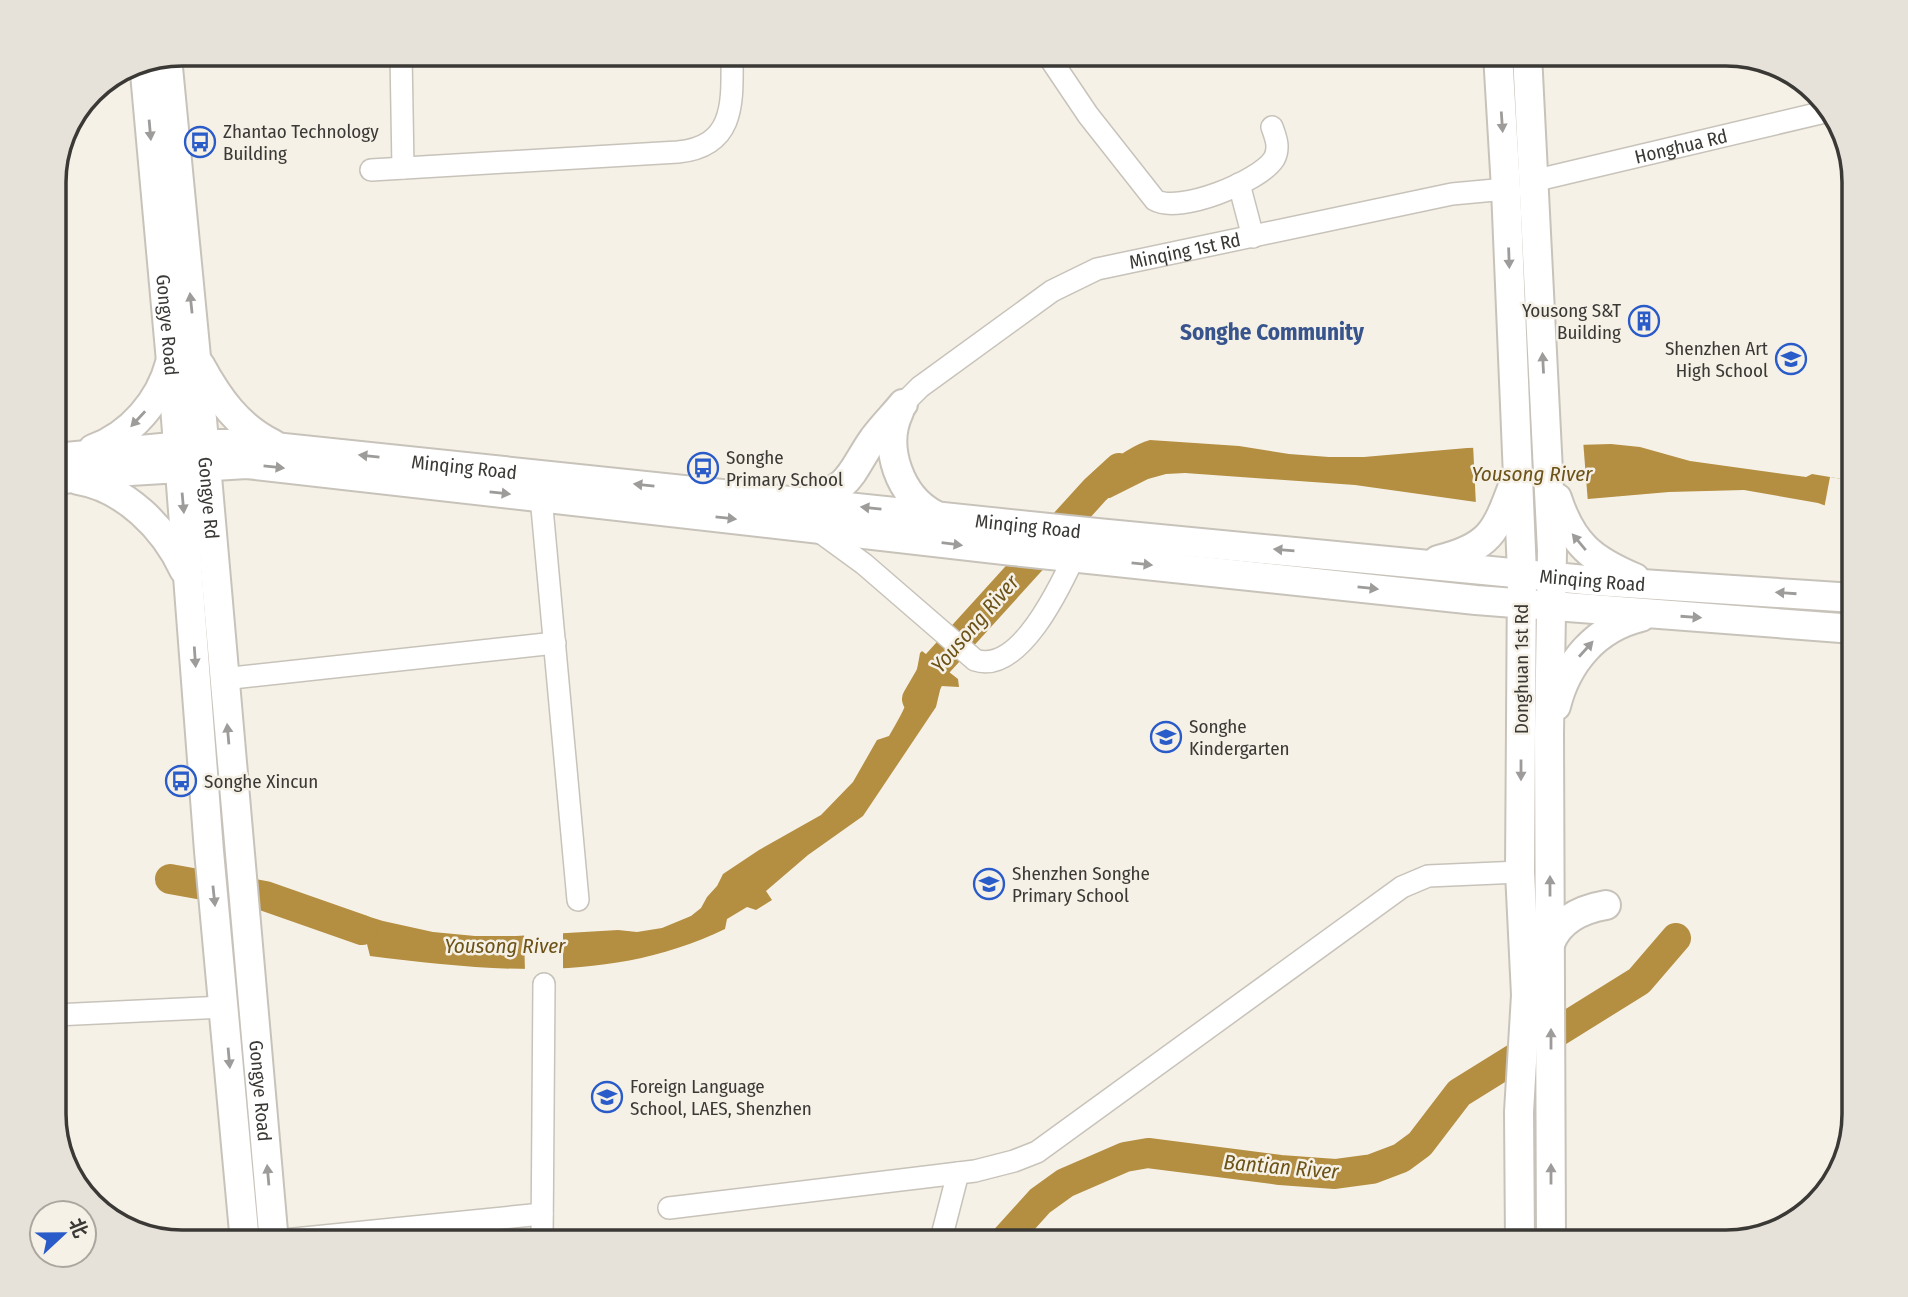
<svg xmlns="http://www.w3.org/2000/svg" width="1908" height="1297" viewBox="0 0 1908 1297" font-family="'Fira Sans Condensed','Noto Sans SC',sans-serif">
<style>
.water{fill:#b48e41}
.pier{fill:#f6f1e7}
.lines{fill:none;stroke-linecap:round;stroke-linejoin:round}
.river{stroke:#b48e41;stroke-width:30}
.minor-casing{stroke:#c8c3ba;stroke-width:24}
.major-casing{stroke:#c8c3ba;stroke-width:32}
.minor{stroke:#fff;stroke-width:21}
.major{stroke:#fff;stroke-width:28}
.oneway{fill:#9d9c9a}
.labels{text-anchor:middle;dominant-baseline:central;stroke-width:5;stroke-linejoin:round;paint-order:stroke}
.poi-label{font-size:19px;fill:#3b3936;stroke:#f6f1e7;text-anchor:start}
.street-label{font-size:19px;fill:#3b3936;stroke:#f6f1e7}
.water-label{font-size:21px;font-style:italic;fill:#6c5217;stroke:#f6f1e7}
.quarter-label{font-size:23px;font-weight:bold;fill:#38548d;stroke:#f6f1e7}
.rim{fill:none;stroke:#3b3936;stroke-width:3.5}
</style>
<rect width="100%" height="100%" fill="#f6f1e7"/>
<!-- water -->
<g class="water">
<path d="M1150,440L1239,446L1289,454L1329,457H1364L1467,448L1611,444L1640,447L1690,461L1806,477L1812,474L1854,481V516L1818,503L1744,490L1669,492L1588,499L1476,502L1355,485L1185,473L1166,474L1148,479L1110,498L1080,495C1101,472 1120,449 1150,440Z"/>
<path d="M922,651L958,679L959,687L941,686L936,707L863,816L808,855L766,891L772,900L756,910L747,907L727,919L725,929C611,984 492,971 370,956L367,944L318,930L331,905L383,921L433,932L475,936H516L618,930L637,932L662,928L691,916L701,908L707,897L717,886L723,874L759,850L821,815L853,782L877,740L889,736C907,706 914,689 920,653Z"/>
</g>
<!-- pier -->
<g class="pier">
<path d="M1583,440L1588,503L1476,506L1473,444Z"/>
<path d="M1830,477L1854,481V519L1824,509Z"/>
<path d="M563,930V973H525L524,932Z"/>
</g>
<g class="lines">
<!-- river -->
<g class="river">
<path d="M917,699L938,663L1095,490L1119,468"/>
<path d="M170,879L265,896L362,930"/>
<path d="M1002,1243L1040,1201L1065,1183L1125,1157L1148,1153L1280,1170L1335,1174L1372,1169L1401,1158L1420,1144L1459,1093L1639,981L1676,938"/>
</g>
<!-- minor casing -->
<g class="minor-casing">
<g id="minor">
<path d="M401,54L403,168"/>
<path d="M1047,54L1088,115L1155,200C1179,214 1259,182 1274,159C1280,148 1276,138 1272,127"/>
<path d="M371,170L678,152C737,146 732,100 732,54"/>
<path id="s1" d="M1533,181L1829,111"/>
<path d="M1239,184L1253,237"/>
<path id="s2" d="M903,404L920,387L1052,291L1097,269L1452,194L1506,189"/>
<path d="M541,497L578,900"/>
<path d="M816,529L864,564L975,660C1019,675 1060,587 1074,557"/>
<path d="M223,679L555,643"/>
<path d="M55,1015L224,1007"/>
<path d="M669,1208L975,1171L1014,1161L1037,1152L1402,887L1428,876L1520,872"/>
<path d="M274,1241L542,1214"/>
<path d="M542,1243L544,984"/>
<path d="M940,1243L958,1173"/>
</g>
</g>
<!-- major casing -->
<g class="major-casing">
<g id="major">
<path d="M1498,54L1506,189L1522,573L1520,872L1526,995L1519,1112L1520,1243"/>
<path d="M1527,54L1552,551L1549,733L1551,1243"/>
<path id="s3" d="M167,57L202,419L274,1243"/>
<path id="s4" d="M144,62L175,406L209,851L245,1243"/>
<path d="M200,365C218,398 238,427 273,444"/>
<path d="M899,412C882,447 900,497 935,515"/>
<path d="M93,449C131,435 160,401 170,363"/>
<path id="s5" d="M55,458L204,444H245L1097,533L1596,581L1854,598"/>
<path d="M55,480L130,471L247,464L1013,551L1476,600L1854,629"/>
<path d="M78,480C125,488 165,528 184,570"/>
<path d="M1557,498C1572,544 1592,560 1635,578"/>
<path d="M807,500C853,488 850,472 874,438C883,426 894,415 903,404"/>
<path d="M1438,560C1491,547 1496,531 1514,483"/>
<path d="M1556,706C1567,662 1596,628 1641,617"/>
<path d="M1550,944C1559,919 1583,909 1606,905"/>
</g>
</g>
<!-- minor -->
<use href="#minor" class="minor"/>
<!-- major -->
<use href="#major" class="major"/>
</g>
<!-- one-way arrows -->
<defs><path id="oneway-solid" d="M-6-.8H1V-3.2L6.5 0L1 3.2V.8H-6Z" transform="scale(1.75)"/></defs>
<g class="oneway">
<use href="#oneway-solid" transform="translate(1502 122) rotate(86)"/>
<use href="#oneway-solid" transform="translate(150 130) rotate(85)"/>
<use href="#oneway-solid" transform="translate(1509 258) rotate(88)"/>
<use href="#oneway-solid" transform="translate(191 303) rotate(-96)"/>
<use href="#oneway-solid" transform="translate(1543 363) rotate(-93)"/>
<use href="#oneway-solid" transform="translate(138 419) rotate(133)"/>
<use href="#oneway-solid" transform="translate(369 456) rotate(-174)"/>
<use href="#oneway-solid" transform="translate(274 467) rotate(6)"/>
<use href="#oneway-solid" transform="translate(644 485) rotate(-174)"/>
<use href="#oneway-solid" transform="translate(500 493) rotate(6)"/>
<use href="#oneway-solid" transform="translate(183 503) rotate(85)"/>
<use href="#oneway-solid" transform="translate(871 508) rotate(-174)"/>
<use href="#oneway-solid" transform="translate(726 518) rotate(6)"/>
<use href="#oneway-solid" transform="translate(1579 542) rotate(-130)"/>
<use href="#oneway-solid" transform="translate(952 544) rotate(7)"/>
<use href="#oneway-solid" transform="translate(1284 550) rotate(-175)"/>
<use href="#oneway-solid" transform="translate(1142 564) rotate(6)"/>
<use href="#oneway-solid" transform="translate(1368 588) rotate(6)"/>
<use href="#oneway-solid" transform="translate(1786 593) rotate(-176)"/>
<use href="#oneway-solid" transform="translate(1691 617) rotate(4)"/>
<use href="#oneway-solid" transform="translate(1586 649) rotate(-48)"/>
<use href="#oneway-solid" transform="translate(195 657) rotate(86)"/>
<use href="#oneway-solid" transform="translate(228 734) rotate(-95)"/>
<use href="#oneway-solid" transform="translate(1521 770) rotate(90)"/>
<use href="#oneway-solid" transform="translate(1550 886) rotate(-90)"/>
<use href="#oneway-solid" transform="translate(214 896) rotate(84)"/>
<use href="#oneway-solid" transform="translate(1551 1039) rotate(-90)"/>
<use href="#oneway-solid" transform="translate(229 1058) rotate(85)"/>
<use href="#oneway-solid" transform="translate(1551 1174) rotate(-90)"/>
<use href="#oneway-solid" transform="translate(268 1175) rotate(-95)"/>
</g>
<!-- icons -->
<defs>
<g id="bus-ring" transform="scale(1.575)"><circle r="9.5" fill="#f6f1e7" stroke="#295bc9" stroke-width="1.5"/><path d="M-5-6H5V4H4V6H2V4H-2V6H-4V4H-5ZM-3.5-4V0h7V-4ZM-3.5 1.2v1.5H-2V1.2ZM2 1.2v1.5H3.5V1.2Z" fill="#295bc9"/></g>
<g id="building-ring" transform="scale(1.575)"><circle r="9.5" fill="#f6f1e7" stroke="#295bc9" stroke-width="1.5"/><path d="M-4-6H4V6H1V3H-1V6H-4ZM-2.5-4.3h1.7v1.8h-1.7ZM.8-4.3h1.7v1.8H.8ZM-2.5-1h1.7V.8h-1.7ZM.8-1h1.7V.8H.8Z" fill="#295bc9"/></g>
<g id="school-ring" transform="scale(1.575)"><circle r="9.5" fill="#f6f1e7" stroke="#295bc9" stroke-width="1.5"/><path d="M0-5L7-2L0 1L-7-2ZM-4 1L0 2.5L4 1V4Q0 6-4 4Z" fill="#295bc9"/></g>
</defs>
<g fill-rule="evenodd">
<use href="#bus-ring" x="200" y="142"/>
<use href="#building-ring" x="1644" y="321"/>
<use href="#school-ring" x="1791" y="359"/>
<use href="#bus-ring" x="703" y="468"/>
<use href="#school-ring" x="1166" y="737"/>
<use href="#bus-ring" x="181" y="781"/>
<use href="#school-ring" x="989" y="884"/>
<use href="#school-ring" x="607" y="1097"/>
</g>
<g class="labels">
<!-- poi labels -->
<g class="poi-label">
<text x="223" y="131">Zhantao Technology<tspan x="223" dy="22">Building</tspan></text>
<text x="1621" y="310" text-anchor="end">Yousong S&amp;T<tspan x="1621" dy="22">Building</tspan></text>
<text x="1768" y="348" text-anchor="end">Shenzhen Art<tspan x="1768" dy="22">High School</tspan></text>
<text x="726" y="457">Songhe<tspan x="726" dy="22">Primary School</tspan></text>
<text x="1189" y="726">Songhe<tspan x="1189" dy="22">Kindergarten</tspan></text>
<text x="204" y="781">Songhe Xincun</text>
<text x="1012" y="873">Shenzhen Songhe<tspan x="1012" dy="22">Primary School</tspan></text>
<text x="630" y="1086">Foreign Language<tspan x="630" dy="22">School, LAES, Shenzhen</tspan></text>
</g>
<!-- street labels -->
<g class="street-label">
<text stroke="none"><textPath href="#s1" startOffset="152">Honghua Rd</textPath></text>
<text stroke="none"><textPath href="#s2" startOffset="327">Minqing 1st Rd</textPath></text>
<text stroke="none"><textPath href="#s4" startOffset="264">Gongye Road</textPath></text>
<text stroke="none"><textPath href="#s5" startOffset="411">Minqing Road</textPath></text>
<text stroke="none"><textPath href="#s3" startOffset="443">Gongye Rd</textPath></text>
<text stroke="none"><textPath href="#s5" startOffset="978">Minqing Road</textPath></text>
<text stroke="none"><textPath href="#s5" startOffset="1545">Minqing Road</textPath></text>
<text transform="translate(1521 669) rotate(-90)">Donghuan 1st Rd</text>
<text stroke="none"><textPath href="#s3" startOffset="1038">Gongye Road</textPath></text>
</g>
<!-- water labels -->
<g class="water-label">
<text x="1532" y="474">Yousong River</text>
<text transform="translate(975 624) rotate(-49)">Yousong River</text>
<text x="505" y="946">Yousong River</text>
<text transform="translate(1281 1167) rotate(5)">Bantian River</text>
</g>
<!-- quarter labels -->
<g class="quarter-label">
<text x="1272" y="332">Songhe Community</text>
</g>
</g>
<!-- crop -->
<path d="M0 0H1908V1297H0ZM182 66H1726A116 116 0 0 1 1842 182V1114A116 116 0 0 1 1726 1230H182A116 116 0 0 1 66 1114V182A116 116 0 0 1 182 66Z" fill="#e7e2d9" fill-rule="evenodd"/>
<path class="rim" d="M182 66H1726A116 116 0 0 1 1842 182V1114A116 116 0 0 1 1726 1230H182A116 116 0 0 1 66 1114V182A116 116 0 0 1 182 66Z"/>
<!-- north arrow -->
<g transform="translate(63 1234) rotate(68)"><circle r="33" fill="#f6f1e7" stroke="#aba7a0" stroke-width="2"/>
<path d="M0-5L12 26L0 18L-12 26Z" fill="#295bc9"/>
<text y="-10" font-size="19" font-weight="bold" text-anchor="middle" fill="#3b3936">北</text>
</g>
</svg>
